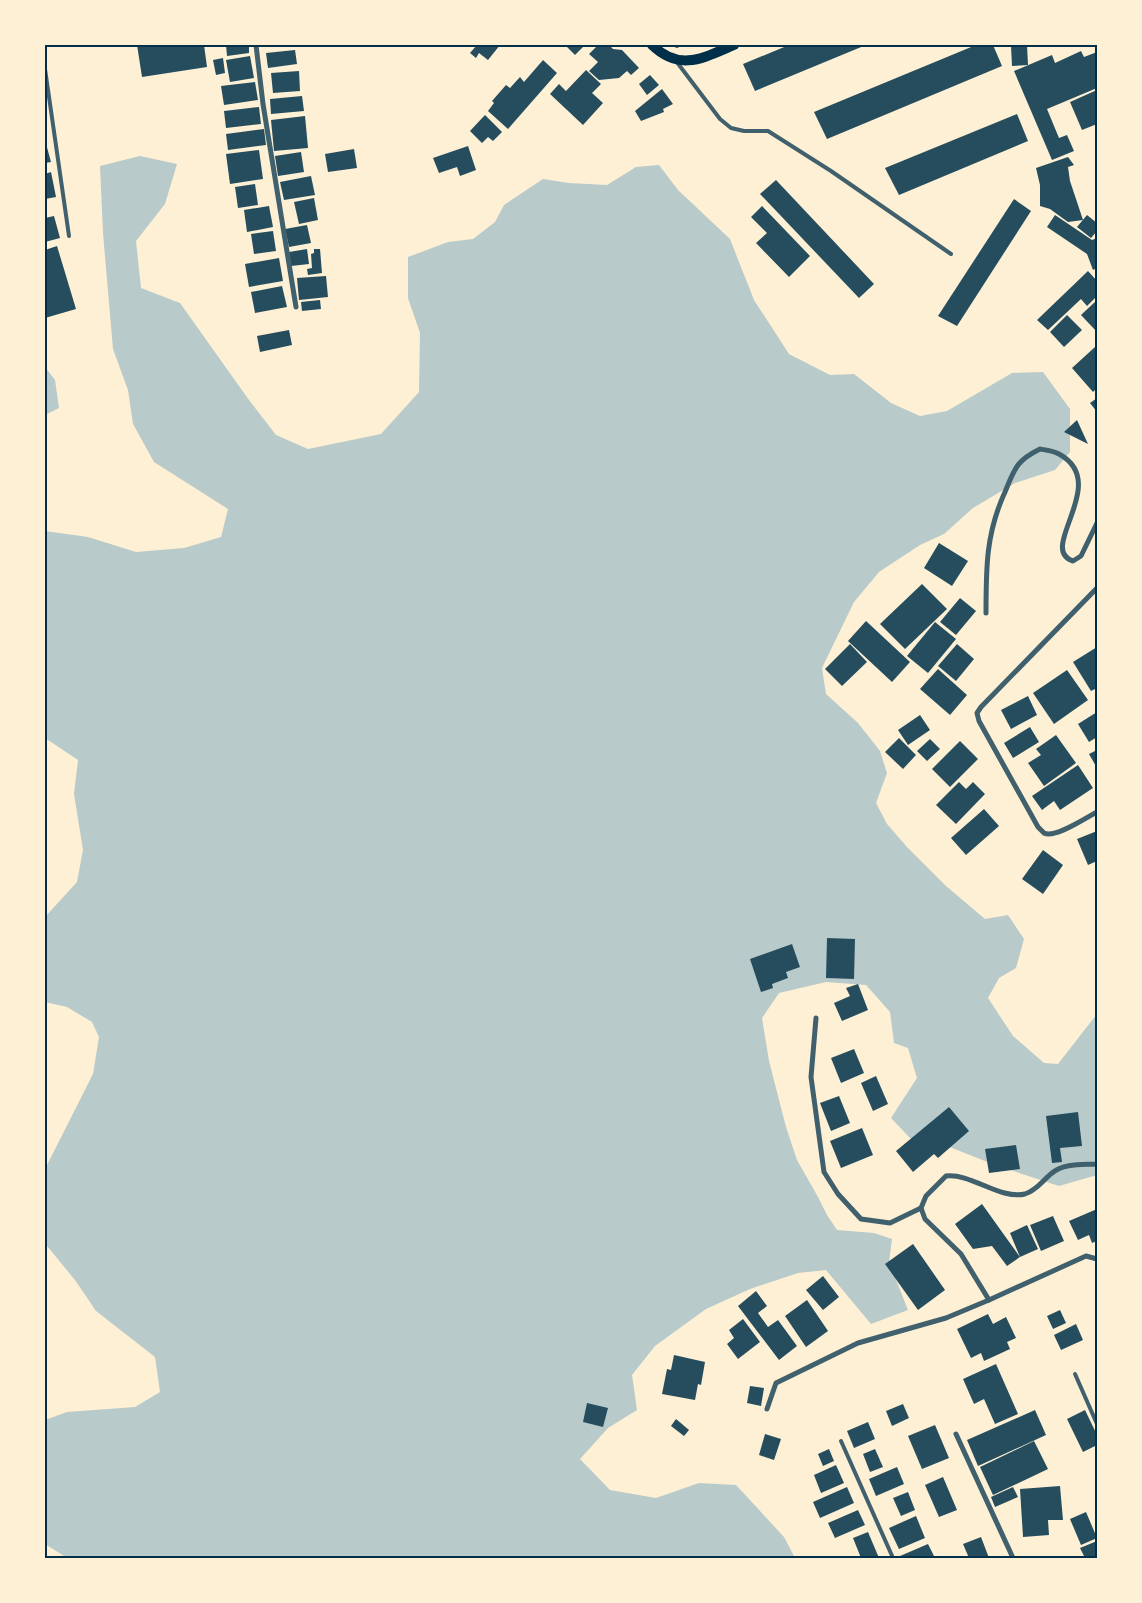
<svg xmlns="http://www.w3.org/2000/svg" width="1142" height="1603" viewBox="0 0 1142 1603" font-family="Jost,sans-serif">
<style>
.green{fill:#b9caca}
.building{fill:#264d5e}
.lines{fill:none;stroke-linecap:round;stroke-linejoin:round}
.service{stroke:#3f606c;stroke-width:4}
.minor{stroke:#3f606c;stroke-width:5}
.secondary{stroke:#003049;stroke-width:10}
.neatline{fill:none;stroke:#003049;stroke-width:2}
</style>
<rect width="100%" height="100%" fill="#fdf0d5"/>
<!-- green -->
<g class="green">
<path d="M140,156L177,164L165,204L136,241L141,288L180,303L249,400L276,435L308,449L381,434L419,392L420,333L408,298V257L448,242L473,239L495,222L504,205L543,179L569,183L607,185L636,167L659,165L678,190L730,239L754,300L789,354L830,375L854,374L891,403L920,416L947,411L1012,373L1043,372L1070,409V452L1055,470L1015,483L973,508L944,534L920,545L879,572L854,602L822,668L826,694L858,723L880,751L887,773L876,803L887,824L907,847L946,886L985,919L1008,915L1024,939L1016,968L999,978L988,998L1013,1036L1044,1063L1058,1064L1097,1014V1175L1059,1186L995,1165L937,1142L910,1138L891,1118L917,1078L908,1048L894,1043L890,1012L866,985L826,982L779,993L762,1018L769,1061L786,1127L797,1160L818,1197L827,1215L837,1230L874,1233L892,1239L889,1262L908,1310L871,1324L826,1270L798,1273L750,1289L706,1309L655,1346L632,1375L637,1410L608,1428L580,1459L610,1490L656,1498L699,1483L736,1485L784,1537L795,1558H63L64,1556L45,1544V1420L67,1412L135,1407L160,1392L155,1357L96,1311L75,1280L47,1246L45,1237V1169L93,1074L99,1037L92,1022L67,1007L45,1002V917L77,882L83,850L74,794L78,760L45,738V531L88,537L136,552L184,548L221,537L228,509L154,462L133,424L128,390L113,349L103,233L100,166Z"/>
<path d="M45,367L55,380L59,408L45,415Z"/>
</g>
<!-- building -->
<g class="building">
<path d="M137,45H204L207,67L142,77Z"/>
<path d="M226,45H249V53L227,56Z"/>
<path d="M477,45H500L488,60L479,53L476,58L470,53Z"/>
<path d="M565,45H585L575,55Z"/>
<path d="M598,45H609L613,49L622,50L639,68L631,75L627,71L619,78L599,80L589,71L598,62L589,54Z"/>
<path d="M669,45H684L677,48Z"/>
<path d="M789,45H866L755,91L743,64Z"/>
<path d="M976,45H993L1002,66L827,139L814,112Z"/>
<path d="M1027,45L1028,65L1012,66L1011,46Z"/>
<path d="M295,50L297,64L268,68L266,53Z"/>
<path d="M1081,51L1084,57L1097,52V88L1047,109L1059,138L1067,135L1074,151L1052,160L1014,71L1052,55L1055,63Z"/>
<path d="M250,56L254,78L230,82L226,60Z"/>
<path d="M223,58L225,73L216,75L213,60Z"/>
<path d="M543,60L557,73L508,129L488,111L494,103L492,101L506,85L510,88L520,77L524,82Z"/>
<path d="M586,70L601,84L592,93L603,103L583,125L550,94L559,84L566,91Z"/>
<path d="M299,71L300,91L273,93L271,73Z"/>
<path d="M650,75L659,85L647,95L639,84Z"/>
<path d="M255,82L258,100L224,105L221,86Z"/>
<path d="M662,89L673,104L663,109L664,112L641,121L635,111Z"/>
<path d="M1097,90V124L1082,130L1070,102Z"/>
<path d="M302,96L304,111L271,114L270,99Z"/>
<path d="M259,107L261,124L226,128L224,111Z"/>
<path d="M1017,114L1028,141L899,195L885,168Z"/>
<path d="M485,115L502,132L493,141L488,137L482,143L470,131Z"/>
<path d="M305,116L308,148L274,151L271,120Z"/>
<path d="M264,129L266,145L228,150L226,134Z"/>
<path d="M45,140L51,162L45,163Z"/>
<path d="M468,146L476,170L460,176L457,167L439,173L433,158Z"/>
<path d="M354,149L357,168L328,172L325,154Z"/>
<path d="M259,150L263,179L230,184L226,154Z"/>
<path d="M301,152L304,172L278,176L275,156Z"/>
<path d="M1068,157L1074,165L1068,167L1070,181L1083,220L1068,222L1050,209L1040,206V185L1036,168Z"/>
<path d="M51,172L56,197L45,199V174Z"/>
<path d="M311,176L315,195L284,200L280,182Z"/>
<path d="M776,180L874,284L859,298L760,194Z"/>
<path d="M255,184L258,205L238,208L235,187Z"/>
<path d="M314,198L318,220L299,224L294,202Z"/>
<path d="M1014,199L1031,211L957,326L938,316Z"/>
<path d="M269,206L273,227L247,232L244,210Z"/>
<path d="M762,206L810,256L789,277L756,243L767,233L751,217Z"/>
<path d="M1055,215L1092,240L1097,238V268L1093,270L1087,254L1047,227Z"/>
<path d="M1087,215L1097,223V231L1091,238L1077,227Z"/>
<path d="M54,216L60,238L45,242V218Z"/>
<path d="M307,225L311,243L289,247L285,229Z"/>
<path d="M273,231L276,251L254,254L251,234Z"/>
<path d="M57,246L76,309L45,318V250Z"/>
<path d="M307,249L309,264L291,266L289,252Z"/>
<path d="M314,249H320L322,273L308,275L307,269L312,268L311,254L314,253Z"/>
<path d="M279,258L283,281L249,287L245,264Z"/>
<path d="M1088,271L1097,281V296L1087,306L1081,299L1048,330L1037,320Z"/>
<path d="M326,276L328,297L299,300L297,278Z"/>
<path d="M282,286L287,307L255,313L251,292Z"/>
<path d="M320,300L321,309L302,311L301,302Z"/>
<path d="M1097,300V332L1081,315Z"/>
<path d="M1067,315L1082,330L1064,347L1050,332Z"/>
<path d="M289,330L292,345L260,352L257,336Z"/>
<path d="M1095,347L1097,349V388L1093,392L1072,368Z"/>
<path d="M1097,398V412L1090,403Z"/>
<path d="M1077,420L1088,444L1064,432Z"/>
<path d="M939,543L968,561L952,586L924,568Z"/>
<path d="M922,584L947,609L905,649L880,624Z"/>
<path d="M960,598L976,611L956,635L940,622Z"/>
<path d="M866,621L910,662L892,682L848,641Z"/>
<path d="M935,622L956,639L928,673L907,656Z"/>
<path d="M850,644L867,662L842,686L825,669Z"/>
<path d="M957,644L974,659L956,681L938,666Z"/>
<path d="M1097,647V688L1091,691L1073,662Z"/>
<path d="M938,669L967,695L950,715L920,689Z"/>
<path d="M1067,670L1088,700L1054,724L1033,693Z"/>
<path d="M1028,696L1037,715L1011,729L1001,710Z"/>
<path d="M1097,712V737L1089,742L1078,724Z"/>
<path d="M920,715L930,730L908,745L898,730Z"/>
<path d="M1030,727L1039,742L1013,758L1004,743Z"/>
<path d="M1056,735L1076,763L1044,786L1028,763L1041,755L1036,749Z"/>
<path d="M899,738L916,755L903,769L885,752Z"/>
<path d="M930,739L940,749L927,761L917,751Z"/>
<path d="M960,741L978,759L950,787L932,769Z"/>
<path d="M1097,750V768L1089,754Z"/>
<path d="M1078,765L1093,788L1060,810L1054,801L1042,810L1032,796Z"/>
<path d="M959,782L966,789L973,782L985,794L956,824L936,805Z"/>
<path d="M984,809L999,826L966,855L951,838Z"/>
<path d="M1097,831V861L1088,865L1077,839Z"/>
<path d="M1043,850L1063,865L1043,894L1022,879Z"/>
<path d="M827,938L855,939L854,979L826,978Z"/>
<path d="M792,944L800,967L786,972L788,978L772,984L773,988L761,992L750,959Z"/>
<path d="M858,984L868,1010L842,1021L834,1003L850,996L846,988Z"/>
<path d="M854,1049L864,1073L841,1083L831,1058Z"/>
<path d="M876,1076L888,1104L873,1111L861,1083Z"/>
<path d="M839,1096L850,1123L831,1131L820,1103Z"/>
<path d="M949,1107L969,1131L938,1158L934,1154L913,1172L896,1151Z"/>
<path d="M1078,1112L1082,1146L1060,1148L1062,1162L1052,1163L1046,1116Z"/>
<path d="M862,1128L873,1155L841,1168L830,1141Z"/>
<path d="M1016,1145L1020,1169L989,1173L985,1149Z"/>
<path d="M982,1204L1020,1257L1007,1266L992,1246L973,1249L955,1224Z"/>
<path d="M1097,1209V1241L1092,1243L1089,1235L1078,1240L1069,1221Z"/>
<path d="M1053,1216L1064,1241L1041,1251L1030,1225Z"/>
<path d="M1027,1225L1038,1249L1020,1257L1010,1233Z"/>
<path d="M913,1244L945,1290L918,1310L885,1264Z"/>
<path d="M823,1276L839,1297L823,1310L806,1290Z"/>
<path d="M756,1291L767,1306L758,1313L768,1327L778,1320L797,1346L779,1360L738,1306Z"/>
<path d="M807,1300L828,1331L806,1347L785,1316Z"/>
<path d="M1060,1310L1066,1323L1053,1329L1047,1316Z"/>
<path d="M988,1314L993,1324L1006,1317L1016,1338L1007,1342L1010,1349L984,1361L981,1353L971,1358L957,1329Z"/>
<path d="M743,1319L760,1342L738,1359L727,1344L734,1338L729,1330Z"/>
<path d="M1076,1324L1083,1340L1061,1350L1054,1335Z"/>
<path d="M674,1355L705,1362L701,1385L698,1384L695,1400L662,1394L667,1369L671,1370Z"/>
<path d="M996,1364L1018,1414L995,1424L984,1399L974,1404L963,1379Z"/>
<path d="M750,1386L764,1388L761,1406L747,1403Z"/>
<path d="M587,1403L608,1408L603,1427L583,1422Z"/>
<path d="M903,1404L909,1418L892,1426L886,1411Z"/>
<path d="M1035,1410L1046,1435L978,1466L967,1440Z"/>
<path d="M1085,1410L1097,1435V1445L1083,1452L1067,1419Z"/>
<path d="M676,1419L689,1430L684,1436L671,1426Z"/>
<path d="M868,1422L875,1439L854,1448L847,1431Z"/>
<path d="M935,1425L949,1458L922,1469L908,1436Z"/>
<path d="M765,1434L781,1439L774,1460L759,1455Z"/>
<path d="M1034,1441L1048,1469L993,1495L980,1467Z"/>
<path d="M829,1449L834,1461L823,1466L818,1454Z"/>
<path d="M875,1449L883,1467L870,1472L863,1454Z"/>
<path d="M836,1465L844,1483L821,1493L814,1475Z"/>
<path d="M897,1467L904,1484L876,1496L869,1479Z"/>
<path d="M943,1477L957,1510L939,1517L925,1485Z"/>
<path d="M1060,1486L1063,1520H1048L1049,1535L1023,1537L1020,1489Z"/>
<path d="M847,1487L854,1503L820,1518L813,1502Z"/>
<path d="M1013,1487L1018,1497L995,1507L991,1497Z"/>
<path d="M908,1492L915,1510L901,1516L893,1498Z"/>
<path d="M858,1510L865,1525L835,1538L828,1523Z"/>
<path d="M1086,1512L1097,1538L1081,1545L1070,1519Z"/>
<path d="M916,1516L925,1538L899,1549L889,1528Z"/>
<path d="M868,1532L879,1558H861L853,1538Z"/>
<path d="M981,1537L989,1558H969L963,1544Z"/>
<path d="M1097,1541V1558H1085L1080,1548Z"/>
<path d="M928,1544L934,1556L929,1558H901L900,1556Z"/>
</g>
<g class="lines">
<!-- service -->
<g class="service">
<path d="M676,61L720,119L731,128L744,131H768L831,171L951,254"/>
<path d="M45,69L69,236"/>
<path d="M1075,1374L1097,1424"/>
<path d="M841,1441L893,1558"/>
</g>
<!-- minor -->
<g class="minor">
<path d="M256,45L263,104L296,307"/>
<path d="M1097,588L981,707L977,713L979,721L1038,827C1040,829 1042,831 1044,833C1055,839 1087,817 1097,812"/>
<path d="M986,613C986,568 986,533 1005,492C1015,468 1016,461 1040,449C1046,450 1054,451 1059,454C1112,483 1036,549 1073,561L1081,556L1097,523"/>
<path d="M816,1018L811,1077L824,1172L838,1194L861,1219L890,1223L921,1208"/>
<path d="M1097,1164C1083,1165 1064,1163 1052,1173C1043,1180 1037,1190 1025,1194C1000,1200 971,1173 946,1176L926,1196L921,1208L925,1219L961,1254L989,1300L1086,1256L1097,1259"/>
<path d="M767,1409L776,1383L858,1343L946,1318L989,1300"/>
<path d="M956,1434L1013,1558"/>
</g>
<!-- secondary -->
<path class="secondary" d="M652,45C680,72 703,58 734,45"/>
</g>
<!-- border -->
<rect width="1142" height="1603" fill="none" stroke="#fdf0d5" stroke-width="92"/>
<rect x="46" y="46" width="1050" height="1511" class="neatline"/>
</svg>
